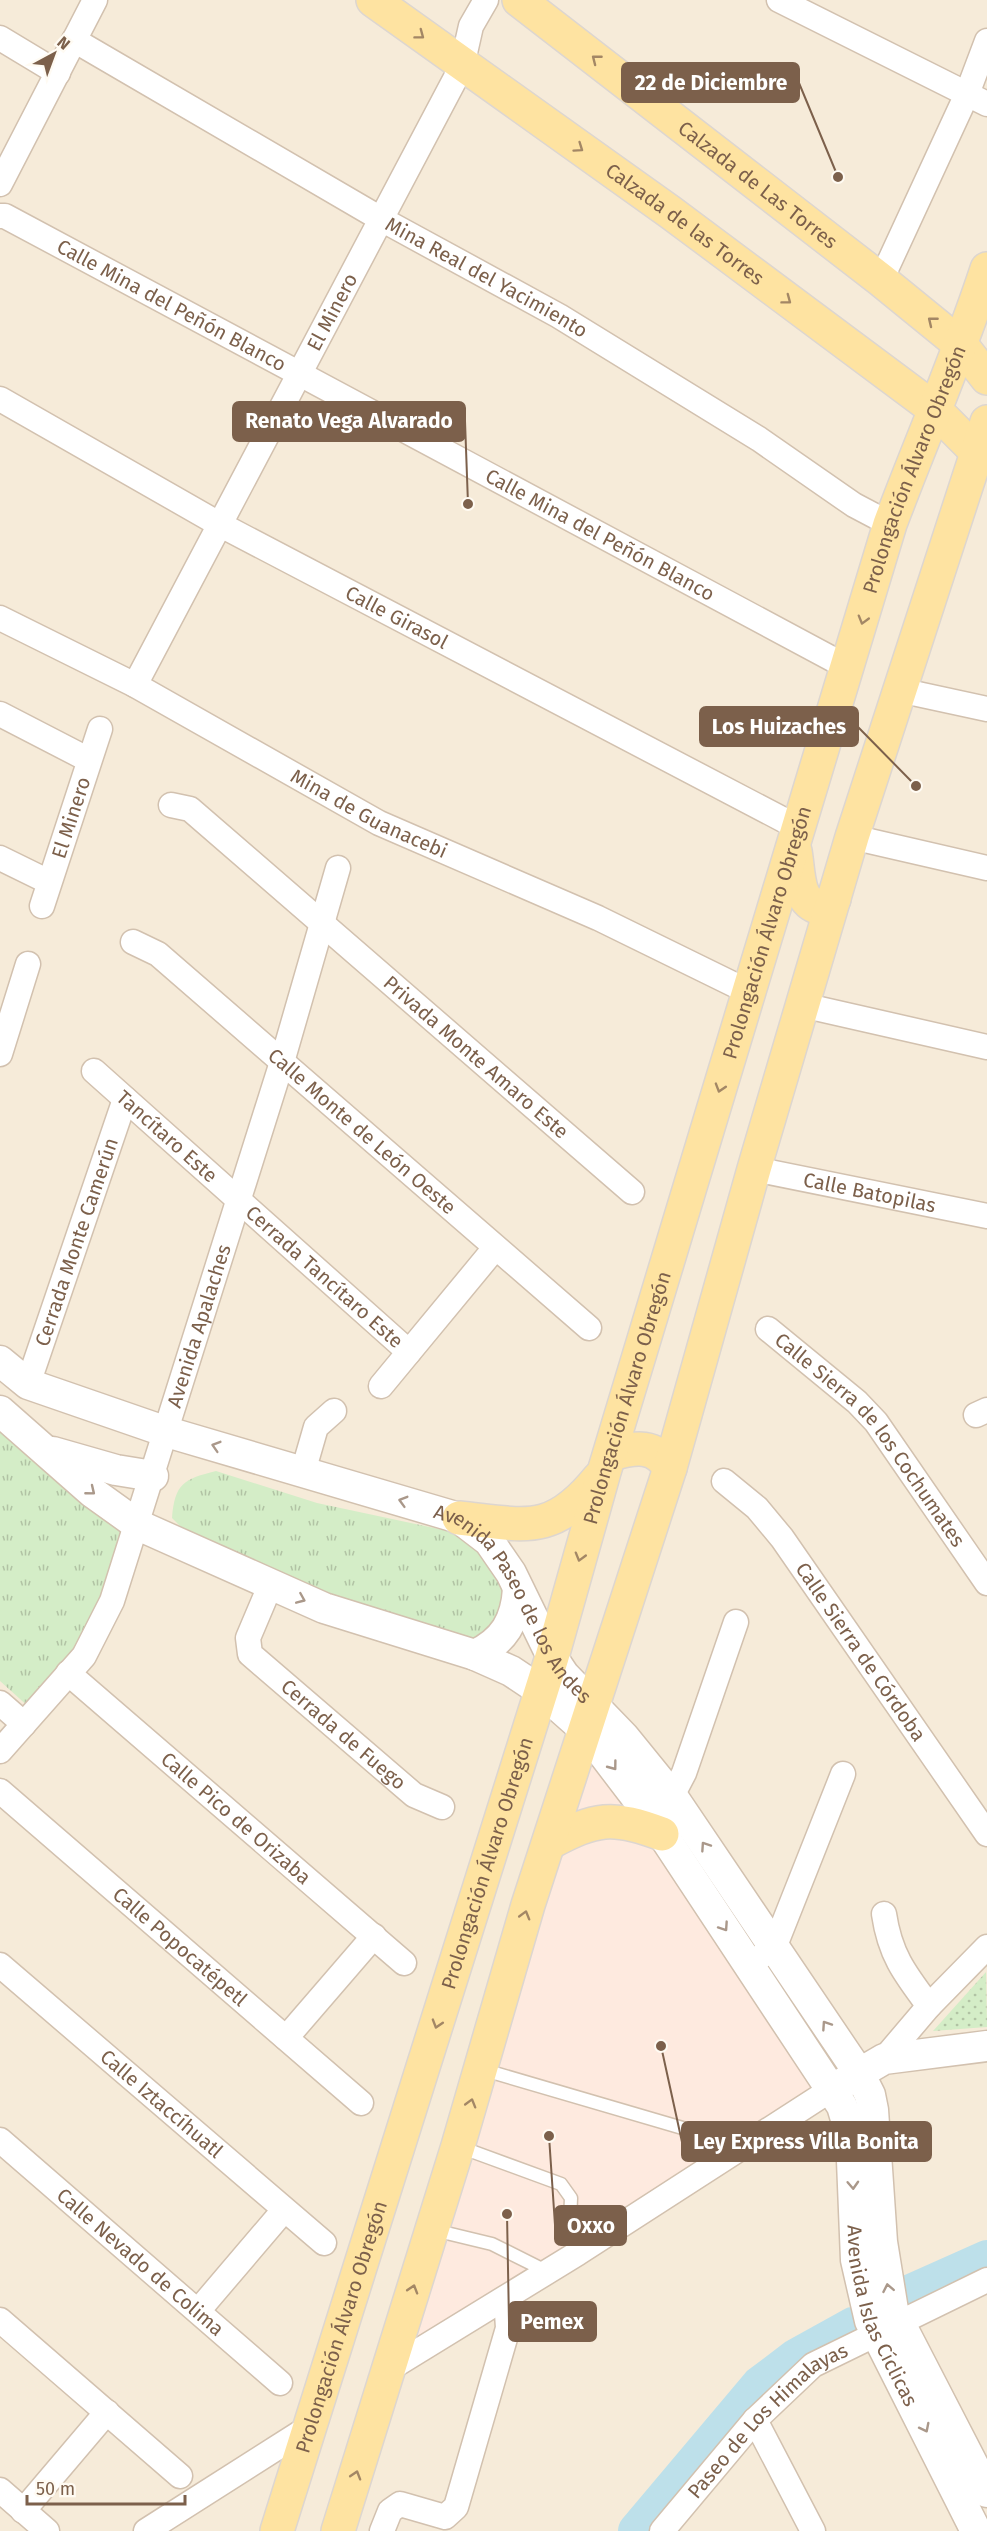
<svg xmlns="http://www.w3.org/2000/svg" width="987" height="2531" viewBox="0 0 987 2531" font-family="'Fira Sans',sans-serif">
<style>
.residential{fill:#f6ebd9}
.commercial{fill:#feeadf}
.grass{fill:url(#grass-dots)}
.park{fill:url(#park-tufts)}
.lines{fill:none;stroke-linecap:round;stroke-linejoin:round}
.river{stroke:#bde0ea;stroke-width:38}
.service-casing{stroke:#d2c1af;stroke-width:15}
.minor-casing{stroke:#d2c1af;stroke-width:27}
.tertiary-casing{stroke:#d2c1af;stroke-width:33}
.primary-casing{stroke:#ddd6d0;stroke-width:36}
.service{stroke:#fff;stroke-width:12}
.minor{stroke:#fff;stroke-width:24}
.tertiary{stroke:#fff;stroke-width:30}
.primary{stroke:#fee3a1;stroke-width:33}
.oneway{stroke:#a38765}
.oneway2{stroke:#aa988a}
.labels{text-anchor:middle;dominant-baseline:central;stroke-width:4.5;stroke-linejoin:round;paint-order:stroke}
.street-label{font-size:20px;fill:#7c604b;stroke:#fffbf3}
.leader{fill:none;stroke:#7c604b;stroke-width:2}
.callout-dot{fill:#7c604b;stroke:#fffbf3;stroke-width:2}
.callout{fill:#7c604b;stroke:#7c604b;stroke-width:2}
.callout-label{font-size:21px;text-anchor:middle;font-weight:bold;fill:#fff}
</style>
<defs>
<pattern id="grass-dots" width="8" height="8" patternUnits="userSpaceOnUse" patternTransform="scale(1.5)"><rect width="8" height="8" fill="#d4edc7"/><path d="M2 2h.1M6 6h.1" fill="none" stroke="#b1c3a4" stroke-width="1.8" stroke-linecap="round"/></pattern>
<pattern id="park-tufts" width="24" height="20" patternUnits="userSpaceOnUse" patternTransform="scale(1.5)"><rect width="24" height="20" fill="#d4edc7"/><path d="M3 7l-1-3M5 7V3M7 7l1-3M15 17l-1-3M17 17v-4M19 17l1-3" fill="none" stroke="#b1c3a4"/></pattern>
</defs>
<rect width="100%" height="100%" fill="#fef8eb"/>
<!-- residential -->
<rect class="residential" x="0" y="0" width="987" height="2531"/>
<!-- commercial -->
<path class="commercial" d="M585,1730L832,2089L389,2369Z"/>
<!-- grass -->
<path class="grass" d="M986,1972L987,2027L933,2031Z"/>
<!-- park -->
<g class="park">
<path d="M0,1425L130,1532L92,1631L30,1708L0,1681Z"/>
<path d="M216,1471L317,1503L453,1532L491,1558L512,1596L505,1618L478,1642L352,1605L194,1540L172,1518C175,1483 184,1479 216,1471Z"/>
</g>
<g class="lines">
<!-- river -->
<g class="river">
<path d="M904,2296L987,2259"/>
<path d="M637,2531L760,2385L797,2357L853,2326"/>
</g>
<!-- service casing -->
<g class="service-casing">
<g id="service">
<path d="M481,2069L744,2146"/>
<path d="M460,2147L561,2184L571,2198L570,2221L578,2253"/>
<path d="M434,2230L492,2244L548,2272"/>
</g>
</g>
<!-- minor casing -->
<g class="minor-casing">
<g id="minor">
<path d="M779,0L987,104"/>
<path d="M0,38L58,73"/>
<path id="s1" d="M74,40L381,219L559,316L759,439L854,505L890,524"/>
<path d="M0,184L95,0"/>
<path id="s2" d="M0,216H5L849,668"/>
<path d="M881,280L967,94L987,41"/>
<path id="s3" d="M0,399L219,524L799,828"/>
<path id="s4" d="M0,618L135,685L379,823L598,918L749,992"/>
<path id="s5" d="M135,685L462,66L471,26L486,0"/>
<path d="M899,690L987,709"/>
<path d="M0,714L89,760"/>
<path id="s6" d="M171,805L190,809L632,1192"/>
<path d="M852,837L987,868"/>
<path d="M0,858L49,882"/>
<path id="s7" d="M42,906L100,729"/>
<path id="s8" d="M133,942L158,954L589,1328"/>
<path d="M802,1005L987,1047"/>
<path d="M0,1054L28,964"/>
<path id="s9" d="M94,1071L409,1352"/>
<path id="s10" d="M754,1169L987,1216"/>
<path id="s11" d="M768,1329L857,1402L876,1422L987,1583"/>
<path id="s12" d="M28,1384L125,1099"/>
<path d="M381,1386L495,1248"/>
<path d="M976,1415L987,1410"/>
<path d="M303,1472L316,1427L334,1411"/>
<path id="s13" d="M724,1481L757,1508L782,1538L987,1834"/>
<path id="s14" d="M270,1586L248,1638L250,1654L414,1795L442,1807"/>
<path id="s15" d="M68,1673L404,1963"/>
<path d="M0,1703L24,1724"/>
<path id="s16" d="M0,1751L84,1656L112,1601L282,1062L338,868"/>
<path id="s17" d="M0,1791L361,2103"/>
<path d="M661,1805L672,1796L684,1773L736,1622"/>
<path d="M884,1914C890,1955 905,1974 929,2006"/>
<path d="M749,1964L774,1948L843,1774"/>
<path id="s18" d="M0,1965L324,2243"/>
<path d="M286,2038L374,1936"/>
<path d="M884,2059L929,2006L987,1947"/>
<path id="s19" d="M0,2140L280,2383"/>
<path d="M198,2311L284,2210"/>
<path d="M0,2320L180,2476"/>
<path d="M389,2369L578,2253L832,2089"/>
<path d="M755,2420L813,2531"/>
<path d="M0,2490L47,2531"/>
<path d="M23,2511L107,2412"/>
<path d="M146,2531L311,2426"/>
<path d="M382,2531L390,2511L400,2504L445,2517L456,2507L508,2328L506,2298"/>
<path id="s20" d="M662,2531L755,2420L813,2365L987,2280"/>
</g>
</g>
<!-- tertiary casing -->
<g class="tertiary-casing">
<g id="tertiary">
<path id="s21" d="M0,1361L28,1384L167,1432L459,1518L489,1541L511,1573L552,1657L564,1675L624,1737L672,1796L859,2073L870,2095L873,2110L882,2242L893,2310L987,2492"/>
<path id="s22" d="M0,1411L92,1492L138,1525L324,1608L475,1655L511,1671L541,1691L585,1730L649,1814L842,2106L851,2136L856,2260L870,2321L976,2531"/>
<path d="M53,1452L116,1470L153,1476"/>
<path d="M475,1655C504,1641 516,1621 518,1589"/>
<path d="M843,2083L884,2059L987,2046"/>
</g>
</g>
<!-- primary casing -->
<g class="primary-casing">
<g id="primary">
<path id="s23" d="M373,0L670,212L933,408L976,451"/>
<path id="s24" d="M519,0L881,280L962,346L987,378"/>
<path d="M795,851C799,872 796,902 820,908L834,899"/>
<path d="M611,1454C636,1447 655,1444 670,1468"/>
<path d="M459,1518C527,1525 552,1536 599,1478"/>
<path d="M549,1843C596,1818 612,1815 662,1834"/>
<path id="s25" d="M277,2531L552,1657L604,1472L890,524C922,439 959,355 987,269"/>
<path d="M338,2531L458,2146L528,1905L670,1468L754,1169L852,837L987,422"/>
</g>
</g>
<!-- service -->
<use href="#service" class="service"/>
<!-- minor -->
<use href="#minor" class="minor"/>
<!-- tertiary -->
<use href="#tertiary" class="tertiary"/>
<!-- primary -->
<use href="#primary" class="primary"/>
</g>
<!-- one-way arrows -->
<defs><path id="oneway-chevron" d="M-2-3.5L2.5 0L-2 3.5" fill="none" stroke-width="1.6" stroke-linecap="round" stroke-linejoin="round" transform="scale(1.5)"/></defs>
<g class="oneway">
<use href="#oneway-chevron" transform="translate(420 35) rotate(37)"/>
<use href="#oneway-chevron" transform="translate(596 59) rotate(-142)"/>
<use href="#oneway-chevron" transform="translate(579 148) rotate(35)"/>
<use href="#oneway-chevron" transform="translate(787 300) rotate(37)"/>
<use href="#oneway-chevron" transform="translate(932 321) rotate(-141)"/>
<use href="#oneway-chevron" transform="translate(863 620) rotate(106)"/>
<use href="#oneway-chevron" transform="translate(720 1088) rotate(107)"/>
<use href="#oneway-chevron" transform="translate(580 1557) rotate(106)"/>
<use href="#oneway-chevron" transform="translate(525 1915) rotate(-74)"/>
<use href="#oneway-chevron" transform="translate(437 2024) rotate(107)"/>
<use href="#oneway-chevron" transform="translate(471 2103) rotate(-74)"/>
<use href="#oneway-chevron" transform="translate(413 2289) rotate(-73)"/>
<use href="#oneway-chevron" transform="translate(356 2475) rotate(-73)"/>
</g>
<g class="oneway2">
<use href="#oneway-chevron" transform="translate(216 1446) rotate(-163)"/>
<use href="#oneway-chevron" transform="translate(91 1491) rotate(39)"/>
<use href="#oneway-chevron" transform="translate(403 1501) rotate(-164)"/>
<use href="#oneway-chevron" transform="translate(301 1599) rotate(23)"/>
<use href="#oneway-chevron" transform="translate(613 1766) rotate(53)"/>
<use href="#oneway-chevron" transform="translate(705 1846) rotate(-124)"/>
<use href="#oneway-chevron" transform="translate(724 1927) rotate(56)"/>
<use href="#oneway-chevron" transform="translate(826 2025) rotate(-124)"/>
<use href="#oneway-chevron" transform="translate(853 2185) rotate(87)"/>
<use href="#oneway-chevron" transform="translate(888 2288) rotate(-101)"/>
<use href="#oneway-chevron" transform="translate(925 2428) rotate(63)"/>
</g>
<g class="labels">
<!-- street labels -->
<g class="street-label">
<text stroke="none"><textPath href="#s24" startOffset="302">Calzada de Las Torres</textPath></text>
<text stroke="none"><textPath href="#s23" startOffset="384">Calzada de las Torres</textPath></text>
<text stroke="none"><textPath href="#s1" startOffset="476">Mina Real del Yacimiento</textPath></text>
<text stroke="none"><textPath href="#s2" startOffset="194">Calle Mina del Peñón Blanco</textPath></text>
<text stroke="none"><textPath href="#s5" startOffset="422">El Minero</textPath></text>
<text stroke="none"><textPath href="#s25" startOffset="2158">Prolongación Álvaro Obregón</textPath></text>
<text stroke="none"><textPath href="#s2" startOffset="680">Calle Mina del Peñón Blanco</textPath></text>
<text stroke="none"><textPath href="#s3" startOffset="453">Calle Girasol</textPath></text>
<text stroke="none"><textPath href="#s4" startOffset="418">Mina de Guanacebi</textPath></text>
<text stroke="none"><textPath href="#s7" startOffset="93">El Minero</textPath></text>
<text stroke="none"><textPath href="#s25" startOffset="1672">Prolongación Álvaro Obregón</textPath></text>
<text stroke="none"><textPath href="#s6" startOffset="398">Privada Monte Amaro Este</textPath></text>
<text stroke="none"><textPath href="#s8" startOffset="298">Calle Monte de León Oeste</textPath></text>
<text stroke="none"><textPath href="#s9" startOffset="98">Tancítaro Este</textPath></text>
<text stroke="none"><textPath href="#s10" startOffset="118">Calle Batopilas</textPath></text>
<text stroke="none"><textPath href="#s12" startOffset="150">Cerrada Monte Camerún</textPath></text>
<text stroke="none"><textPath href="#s9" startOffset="309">Cerrada Tancítaro Este</textPath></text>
<text stroke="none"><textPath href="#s16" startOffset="477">Avenida Apalaches</textPath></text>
<text stroke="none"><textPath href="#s25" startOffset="1186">Prolongación Álvaro Obregón</textPath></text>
<text stroke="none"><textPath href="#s11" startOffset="152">Calle Sierra de los Cochumates</textPath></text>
<text stroke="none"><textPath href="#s21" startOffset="588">Avenida Paseo de los Andes</textPath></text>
<text stroke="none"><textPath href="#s13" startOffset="220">Calle Sierra de Córdoba</textPath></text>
<text stroke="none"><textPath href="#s14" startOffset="196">Cerrada de Fuego</textPath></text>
<text stroke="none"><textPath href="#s15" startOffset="222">Calle Pico de Orizaba</textPath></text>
<text stroke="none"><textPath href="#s25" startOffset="700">Prolongación Álvaro Obregón</textPath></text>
<text stroke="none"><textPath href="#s17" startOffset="238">Calle Popocatépetl</textPath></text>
<text stroke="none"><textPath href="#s18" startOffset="213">Calle Iztaccíhuatl</textPath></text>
<text stroke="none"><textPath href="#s19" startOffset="186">Calle Nevado de Colima</textPath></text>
<text stroke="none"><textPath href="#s22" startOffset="1347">Avenida Islas Cíclicas</textPath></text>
<text stroke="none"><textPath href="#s25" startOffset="214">Prolongación Álvaro Obregón</textPath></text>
<text stroke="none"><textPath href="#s20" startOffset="154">Paseo de Los Himalayas</textPath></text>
</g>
</g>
<!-- callouts -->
<path class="leader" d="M838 177L799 83M468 504L465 421M916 786L858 727M661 2046L682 2142M549 2136L555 2225M507 2214L509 2322"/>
<g class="callout-dot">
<circle cx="838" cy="177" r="6"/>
<circle cx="468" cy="504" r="6"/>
<circle cx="916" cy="786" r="6"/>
<circle cx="661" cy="2046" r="6"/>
<circle cx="549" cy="2136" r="6"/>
<circle cx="507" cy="2214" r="6"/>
</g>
<g class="callout">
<rect x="622" y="63" width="177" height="39" rx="6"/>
<rect x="233" y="402" width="232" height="39" rx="6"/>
<rect x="700" y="707" width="158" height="39" rx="6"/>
<rect x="682" y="2122" width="249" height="39" rx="6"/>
<rect x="555" y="2206" width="71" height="39" rx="6"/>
<rect x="509" y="2302" width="87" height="39" rx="6"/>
</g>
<g class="callout-label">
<text x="711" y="90">22 de Diciembre</text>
<text x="349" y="428">Renato Vega Alvarado</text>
<text x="779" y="734">Los Huizaches</text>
<text x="806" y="2149">Ley Express Villa Bonita</text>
<text x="591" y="2233">Oxxo</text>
<text x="552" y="2329">Pemex</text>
</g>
<!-- north arrow -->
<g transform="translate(54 54) rotate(41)" stroke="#fffbf3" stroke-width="4.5" paint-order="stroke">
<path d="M0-4.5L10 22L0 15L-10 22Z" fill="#7c604b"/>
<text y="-9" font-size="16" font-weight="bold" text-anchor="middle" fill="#7c604b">N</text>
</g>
<!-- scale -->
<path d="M27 2495v9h158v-9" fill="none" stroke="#7c604b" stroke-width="3"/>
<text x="36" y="2495" font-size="18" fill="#7c604b" stroke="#fffbf3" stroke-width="4.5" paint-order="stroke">50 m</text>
</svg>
